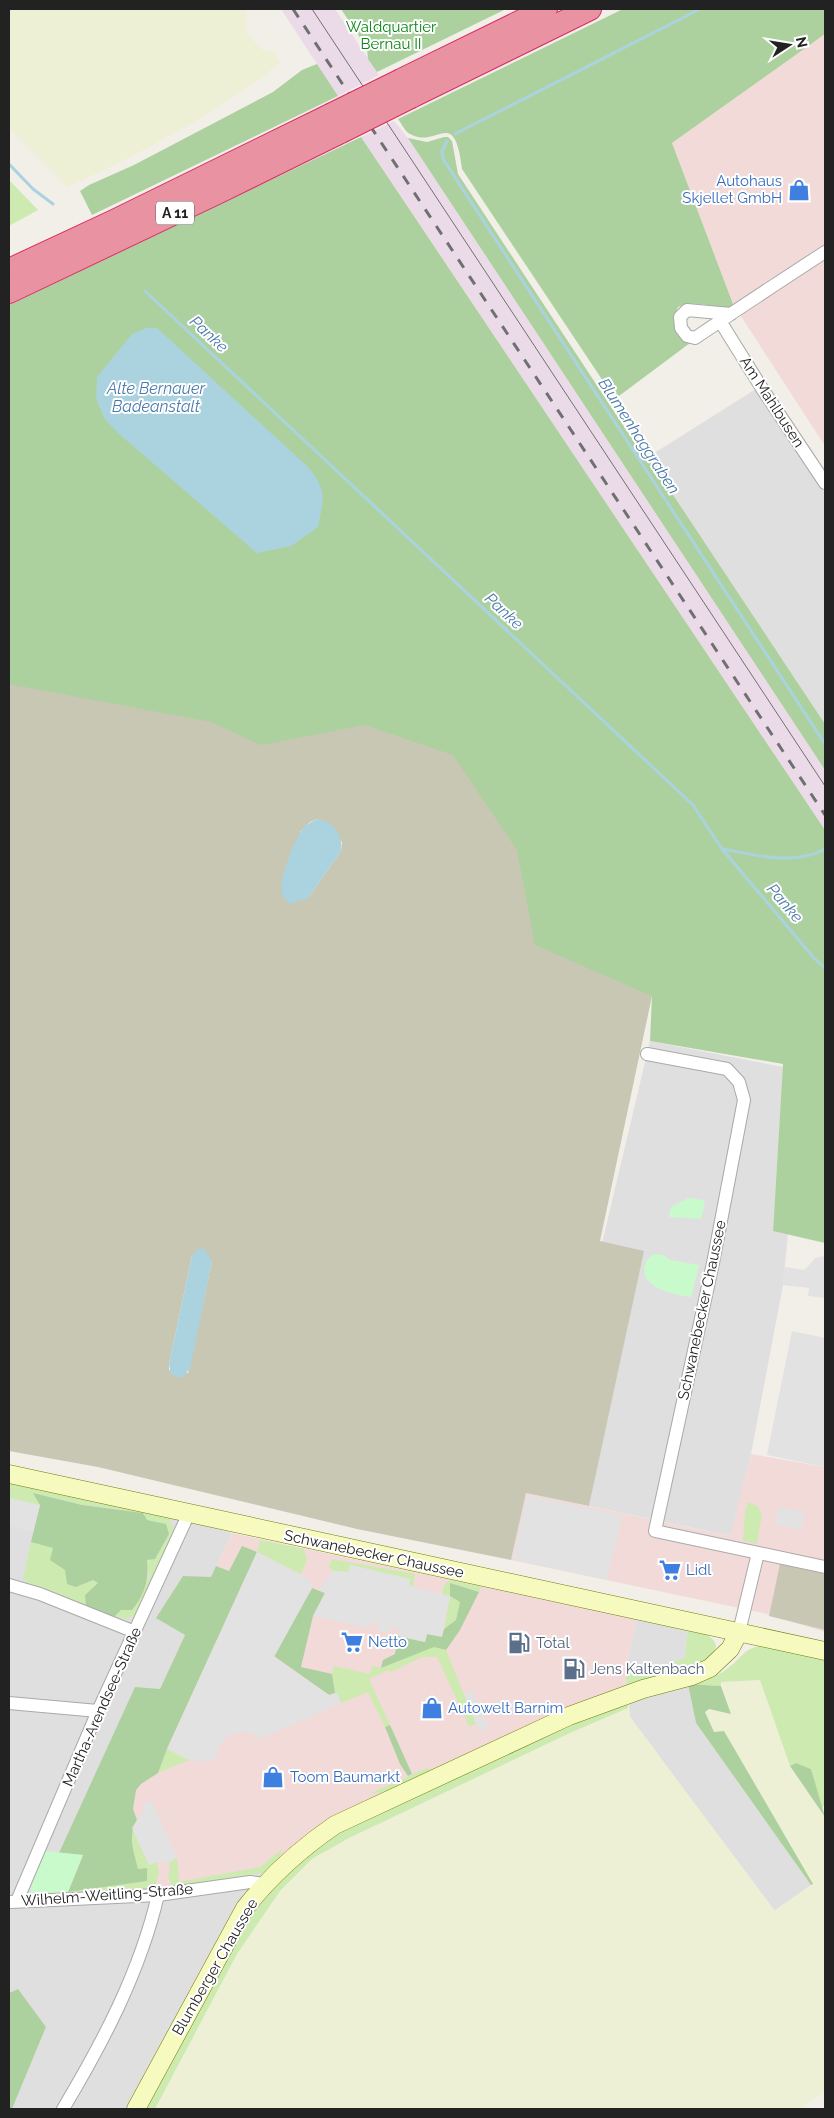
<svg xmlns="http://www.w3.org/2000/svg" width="834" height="2118" viewBox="0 0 834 2118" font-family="Raleway,sans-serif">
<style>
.residential{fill:#e0dfdf}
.commercial{fill:#f2dad9}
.industrial{fill:#ebdbe8}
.construction{fill:#c7c7b4;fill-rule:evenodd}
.farmland{fill:#eef0d5}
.grass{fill:#cdebb0}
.forest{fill:#add19e}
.park{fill:#c8facc}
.parking{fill:#e2e2e2}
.water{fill:#aad3df}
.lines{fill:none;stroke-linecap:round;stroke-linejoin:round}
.stream{stroke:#aad3df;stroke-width:3}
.street-casing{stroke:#a9a9a9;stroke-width:14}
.secondary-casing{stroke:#707d05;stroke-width:19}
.highway-casing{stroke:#dc2a67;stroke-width:24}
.street{stroke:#fff;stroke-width:12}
.secondary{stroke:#f7fabf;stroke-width:18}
.highway{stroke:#e892a2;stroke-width:22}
.tram{stroke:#707070;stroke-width:1}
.rail{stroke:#707070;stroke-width:3;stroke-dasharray:10 10;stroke-linecap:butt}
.highway-bridge-casing{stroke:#dc2a67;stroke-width:24;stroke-linecap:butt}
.highway-bridge{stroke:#e892a2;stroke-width:22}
.labels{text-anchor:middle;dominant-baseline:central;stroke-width:4;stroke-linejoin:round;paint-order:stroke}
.shield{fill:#fff;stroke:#646464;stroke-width:1}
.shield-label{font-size:14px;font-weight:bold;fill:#222}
.park-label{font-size:15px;fill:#0c8416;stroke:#fff}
.shop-label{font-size:15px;fill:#366cbe;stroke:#fff;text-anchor:start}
.street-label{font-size:15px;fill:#222;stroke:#fff}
.service-label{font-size:15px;fill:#4e5e75;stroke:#fff;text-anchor:start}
.water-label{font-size:16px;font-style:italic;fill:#4a7aab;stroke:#fff}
</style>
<rect width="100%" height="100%" fill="#f2efe9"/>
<!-- residential -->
<g class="residential">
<path d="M756,389L825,492V724L648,457Z"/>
<path d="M650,1041L783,1067L773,1230L788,1233L783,1285L751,1454L731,1536L589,1506L638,1264L599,1256Z"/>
<path d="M9,1480L163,1513L232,1533L83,1855L173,1887L263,1873L247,1893L128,2109H12L46,2027L18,1990L9,1993Z"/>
<path d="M637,1616L688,1628L685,1668L696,1723L811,1885L774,1911L630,1717L626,1670Z"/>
</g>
<!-- commercial -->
<g class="commercial">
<path d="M825,34V446L733,304L672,143Z"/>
<path d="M751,1454L825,1467V1632L763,1613L511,1560L526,1493L730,1536Z"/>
<path d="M232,1533L578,1607L637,1616L626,1670L627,1686L326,1823L280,1857L271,1868L263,1873L173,1887L149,1893L83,1855Z"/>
</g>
<!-- industrial -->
<g class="industrial">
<path d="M281,9H335L379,75L338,96Z"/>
<path d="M394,121L408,138L825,770V830L361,137Z"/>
</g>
<!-- construction -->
<g class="construction">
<path d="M9,672L385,722L475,761L652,996L600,1241L644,1251L589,1506L526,1493L511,1560L357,1529L98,1467L9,1451ZM318,819L342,842L341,851L308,898L300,832L310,822ZM192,1256L212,1261L188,1373L169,1370V1364Z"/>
<path d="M780,1564L825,1574V1630L769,1616Z"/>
</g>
<!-- farmland -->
<g class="farmland">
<path d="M9,9H246L247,33L261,49L275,52L280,63L264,76L200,119L129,158L68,187L9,128Z"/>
<path d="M760,1680L790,1766L825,1817V2091L800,2109H155L237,1954L280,1891L312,1859L349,1838L570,1733L628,1708L630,1717L775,1911L813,1884L714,1733L705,1712L709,1709L731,1714L721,1682Z"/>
</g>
<!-- grass -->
<g class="grass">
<path d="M9,180L38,210L9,226Z"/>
<path d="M9,1480L168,1517L175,1532L139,1613L126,1619L114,1617L121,1610L126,1609L149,1578L147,1560L155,1559L169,1534L166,1524L147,1520L119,1509L82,1505L34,1493L40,1505L9,1498Z"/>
<path d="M748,1502L757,1506L762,1513L757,1544L743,1541L745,1513Z"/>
<path d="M260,1540L304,1549L307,1560L301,1574L257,1552Z"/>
<path d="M31,1542L53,1548L76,1587L93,1580L98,1584L86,1606L29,1584L23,1579Z"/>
<path d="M332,1559L415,1574L413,1587L409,1586L410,1579L350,1565L348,1572L333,1571L329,1567Z"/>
<path d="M450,1580L482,1587L479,1592L450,1583L460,1602L456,1620L444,1629L450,1597L442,1594L444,1585Z"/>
<path d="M688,1628C743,1643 705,1664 675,1674L668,1664L685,1658Z"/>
<path d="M434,1646L446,1650L476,1724L469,1726L437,1657H422L391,1672L388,1670L369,1679L390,1725L385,1727L368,1692L341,1703L337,1693H335L332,1674L334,1666L370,1674L372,1666L381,1668Z"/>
<path d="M759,1646L825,1657V1805L821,1808L811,1769L796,1763L790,1766L760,1680L721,1682V1686L688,1684C703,1681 716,1678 728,1668C741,1659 742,1650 759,1646Z"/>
<path d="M655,1665L656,1678L627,1686L626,1674Z"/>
<path d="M627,1700L628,1708L570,1733L349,1838L312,1859L280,1891L237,1954L155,2109H143L247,1918L293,1864L358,1821L433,1784Z"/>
<path d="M167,1749L189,1760L158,1773Z"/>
<path d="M427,1768L431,1771L387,1791L369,1794Z"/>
<path d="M132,1828L149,1865L157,1862L159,1873L154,1889L32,1896V1893L68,1892L147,1868L138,1869L131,1841Z"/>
<path d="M282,1849C280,1860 273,1867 263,1873L173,1887L168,1877L170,1868L169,1862L177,1858L179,1882L260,1867Z"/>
</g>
<!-- forest -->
<g class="forest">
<path d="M341,9H506L377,72L368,59L367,48Z"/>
<path d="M623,9H825V34L672,143L733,304L731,307C711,309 698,299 678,307L674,318L690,343L619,396L607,387L462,169C454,102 436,153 407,132C404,129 401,123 398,119Z"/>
<path d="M317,64L338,96L92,215L80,191L89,185L134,165L273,92L302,70Z"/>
<path d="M361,137L825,830V1243L773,1231L783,1064L650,1041L652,996L535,945L517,850L453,755L365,725L261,745L211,722L9,684V305Z"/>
<path d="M444,137H448L452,141L458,174L642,454L648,457L825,724V770L408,138L427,142Z"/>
<path d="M33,1493L82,1505L143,1513L147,1520L166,1524L169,1534L155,1559L147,1560C149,1580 145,1594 132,1610H121L114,1617L86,1606L85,1595L98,1583L93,1580L76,1587L67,1584L65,1570L50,1560L53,1548L31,1542L40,1505Z"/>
<path d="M242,1546L257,1552L167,1749L158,1773L141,1784L136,1790L133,1809L137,1820C127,1837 134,1851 138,1869L147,1868V1881L68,1892L83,1855L59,1853L135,1687L160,1689L185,1635L156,1618L183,1576L211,1577L216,1566L229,1571Z"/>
<path d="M450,1583L479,1592L460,1630L446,1650L434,1647L381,1668L383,1660L395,1654L398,1636L425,1642L427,1634L442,1636L444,1629L456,1620L460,1602L450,1596Z"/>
<path d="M312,1588L325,1593L313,1616L301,1667L332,1674L335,1693L329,1695L274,1656Z"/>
<path d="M688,1684L721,1686L731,1714L709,1709L705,1712L714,1732L724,1731L813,1884L811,1885L696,1723Z"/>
<path d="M390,1725L412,1774L408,1776L400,1764L385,1727Z"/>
<path d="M796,1763L811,1769L825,1817L790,1766Z"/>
<path d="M18,1989L46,2027L12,2109H9V1993Z"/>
</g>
<!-- park -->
<g class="park">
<path d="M688,1198L703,1200L705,1204L701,1219L669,1217L671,1207Z"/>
<path d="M655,1254L663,1255L670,1260L699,1265L691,1297C676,1295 638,1288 645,1265C647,1259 649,1257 655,1254Z"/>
<path d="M46,1851L83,1855L68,1892L32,1893L29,1887Z"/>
</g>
<!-- parking -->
<g class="parking">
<path d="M825,1256V1298L808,1296L809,1288L783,1285L784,1267L805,1270L815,1258Z"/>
<path d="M792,1331L825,1338V1467L767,1455Z"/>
<path d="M527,1495L622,1516L607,1580L513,1559Z"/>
<path d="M9,1498L40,1505L33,1532L9,1526Z"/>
<path d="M779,1507L805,1512L801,1530L775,1524Z"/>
<path d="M257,1552L303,1576L312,1584V1588L274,1657L329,1695L337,1693L341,1703L261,1739L254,1734L245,1732L232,1734L226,1738L218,1748L215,1760L194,1762L167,1749Z"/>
<path d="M350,1565L410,1579L409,1586L450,1596L442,1637L427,1634L425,1642L398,1636L399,1629L390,1627L389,1633L378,1631L379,1623L371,1622L369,1628L313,1616L325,1593L318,1590L333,1571L348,1572Z"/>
<path d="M472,1690L488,1728L479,1731L464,1694Z"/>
<path d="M152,1801L177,1858L169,1862H157L149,1865L132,1828L144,1809V1804Z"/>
</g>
<!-- water -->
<g class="water">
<path d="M146,328H157L309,468C328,492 323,499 318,527L291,546L257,553L118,433L104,418L96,398L97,377L132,334Z"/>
<path d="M318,819C334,822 343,834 341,851L308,898L291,904C286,900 283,898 282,892C279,879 293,844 300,833C304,826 310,822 318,819Z"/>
<path d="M198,1249H204L212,1261L190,1368L183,1377H177L171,1374L169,1364L192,1256Z"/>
</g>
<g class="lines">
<!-- stream -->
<g class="stream">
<path d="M455,134L700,9"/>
<path d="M447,141L442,151L443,159L825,744"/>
<path d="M9,164L33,189L53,204"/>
<path d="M145,291L693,805L722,849L814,958L825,968"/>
<path d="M723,849C754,855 796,866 825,849"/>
</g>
<!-- street casing -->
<g class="street-casing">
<g id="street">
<path d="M731,314L687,310L680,317L681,328L687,336L695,338C738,309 782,280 825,252"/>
<path d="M720,321L763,390L825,483"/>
<path d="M647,1054L727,1069L739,1082L744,1100L713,1263L655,1531L825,1567"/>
<path d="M9,1585L40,1594L135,1632"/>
<path d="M739,1632L758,1553"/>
<path d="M9,1703L98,1711"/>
<path d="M17,1901L98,1711L189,1513"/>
<path d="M11,1902L158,1895L250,1882L264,1884"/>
<path d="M63,2109C103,2042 140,1972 158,1895"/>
</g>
</g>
<!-- secondary casing -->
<g class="secondary-casing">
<g id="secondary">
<path d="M9,1474L825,1651"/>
<path d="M136,2109L245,1908C271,1875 300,1849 335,1825L569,1716L643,1689L692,1676L710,1668L730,1649L739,1632"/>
</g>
</g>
<!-- highway casing -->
<g class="highway-casing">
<g id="highway">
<path d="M401,80L546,9"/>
<path d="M411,97L590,9"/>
<path d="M9,270L114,221L330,115"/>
<path d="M9,292L219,192L341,132"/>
</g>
</g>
<!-- street -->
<use href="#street" class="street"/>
<!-- secondary -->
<use href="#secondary" class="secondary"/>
<!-- highway -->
<use href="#highway" class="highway"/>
<!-- tram -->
<path class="tram" d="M312,9L825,786"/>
<!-- rail -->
<path class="rail" d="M293,9L825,815"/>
<!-- highway-bridge casing -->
<g class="highway-bridge-casing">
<g id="highway-bridge">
<path d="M330,115L401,80"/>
<path d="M341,132L411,97"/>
</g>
</g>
<!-- highway-bridge -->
<use href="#highway-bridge" class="highway-bridge"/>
</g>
<!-- icons -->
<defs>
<g id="shop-bare" transform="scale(1.725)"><path d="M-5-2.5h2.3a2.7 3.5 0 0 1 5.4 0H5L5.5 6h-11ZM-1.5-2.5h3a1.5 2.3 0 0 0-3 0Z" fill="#3f7fe0" stroke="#fff" stroke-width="2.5" paint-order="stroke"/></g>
<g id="supermarket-bare" transform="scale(1.725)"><path d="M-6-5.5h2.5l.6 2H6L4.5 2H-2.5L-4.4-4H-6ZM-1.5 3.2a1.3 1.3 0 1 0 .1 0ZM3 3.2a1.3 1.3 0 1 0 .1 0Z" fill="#3f7fe0" stroke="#fff" stroke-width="2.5" paint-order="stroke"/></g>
<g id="fuel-bare" transform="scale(1.725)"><path d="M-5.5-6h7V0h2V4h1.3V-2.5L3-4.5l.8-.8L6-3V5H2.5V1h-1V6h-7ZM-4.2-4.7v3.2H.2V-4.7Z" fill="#5c6f8a" stroke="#fff" stroke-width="2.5" paint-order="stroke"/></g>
</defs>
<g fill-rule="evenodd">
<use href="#shop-bare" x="799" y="190"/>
<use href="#supermarket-bare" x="670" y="1570"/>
<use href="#supermarket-bare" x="352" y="1642"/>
<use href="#fuel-bare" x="519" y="1643"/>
<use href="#fuel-bare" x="574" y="1669"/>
<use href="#shop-bare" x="432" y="1708"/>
<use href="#shop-bare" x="273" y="1777"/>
</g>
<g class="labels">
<!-- shield labels -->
<rect class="shield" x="156" y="201.5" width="38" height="23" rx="4"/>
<g class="shield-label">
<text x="175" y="213">A 11</text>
</g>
<!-- park labels -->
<g class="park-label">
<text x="391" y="27">Waldquartier<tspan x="391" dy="17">Bernau II</tspan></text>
</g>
<!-- shop labels -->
<g class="shop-label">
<text x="782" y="181" text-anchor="end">Autohaus<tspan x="782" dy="17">Skjellet GmbH</tspan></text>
<text x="686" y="1570">Lidl</text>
<text x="368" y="1642">Netto</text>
<text x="448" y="1708">Autowelt Barnim</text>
<text x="290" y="1777">Toom Baumarkt</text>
</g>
<!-- street labels -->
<g class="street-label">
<text transform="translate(772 402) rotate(57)">Am Mahlbusen</text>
<text transform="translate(702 1310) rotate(-78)">Schwanebecker Chaussee</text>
<text transform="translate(374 1554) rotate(12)">Schwanebecker Chaussee</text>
<text transform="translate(102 1707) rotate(-66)">Martha-Arendsee-Straße</text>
<text transform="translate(107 1895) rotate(-4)">Wilhelm-Weitling-Straße</text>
<text transform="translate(215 1967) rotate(-60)">Blumberger Chaussee</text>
</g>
<!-- service labels -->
<g class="service-label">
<text x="536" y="1643">Total</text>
<text x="590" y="1669">Jens Kaltenbach</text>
</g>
<!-- water labels -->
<g class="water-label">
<text transform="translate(209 334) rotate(43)">Panke</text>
<text x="156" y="388">Alte Bernauer<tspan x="156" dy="18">Badeanstalt</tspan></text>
<text transform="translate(639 436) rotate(57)">Blumenhaggraben</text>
<text transform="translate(504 611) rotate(43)">Panke</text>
<text transform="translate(785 903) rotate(49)">Panke</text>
</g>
</g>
<!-- border -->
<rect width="834" height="2118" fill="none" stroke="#222222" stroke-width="20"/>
<!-- north arrow -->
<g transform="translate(789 45) rotate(78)" stroke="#ffffff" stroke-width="4" paint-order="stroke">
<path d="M0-4L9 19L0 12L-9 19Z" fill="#222222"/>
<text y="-8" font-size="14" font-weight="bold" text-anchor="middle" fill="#222222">N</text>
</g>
</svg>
